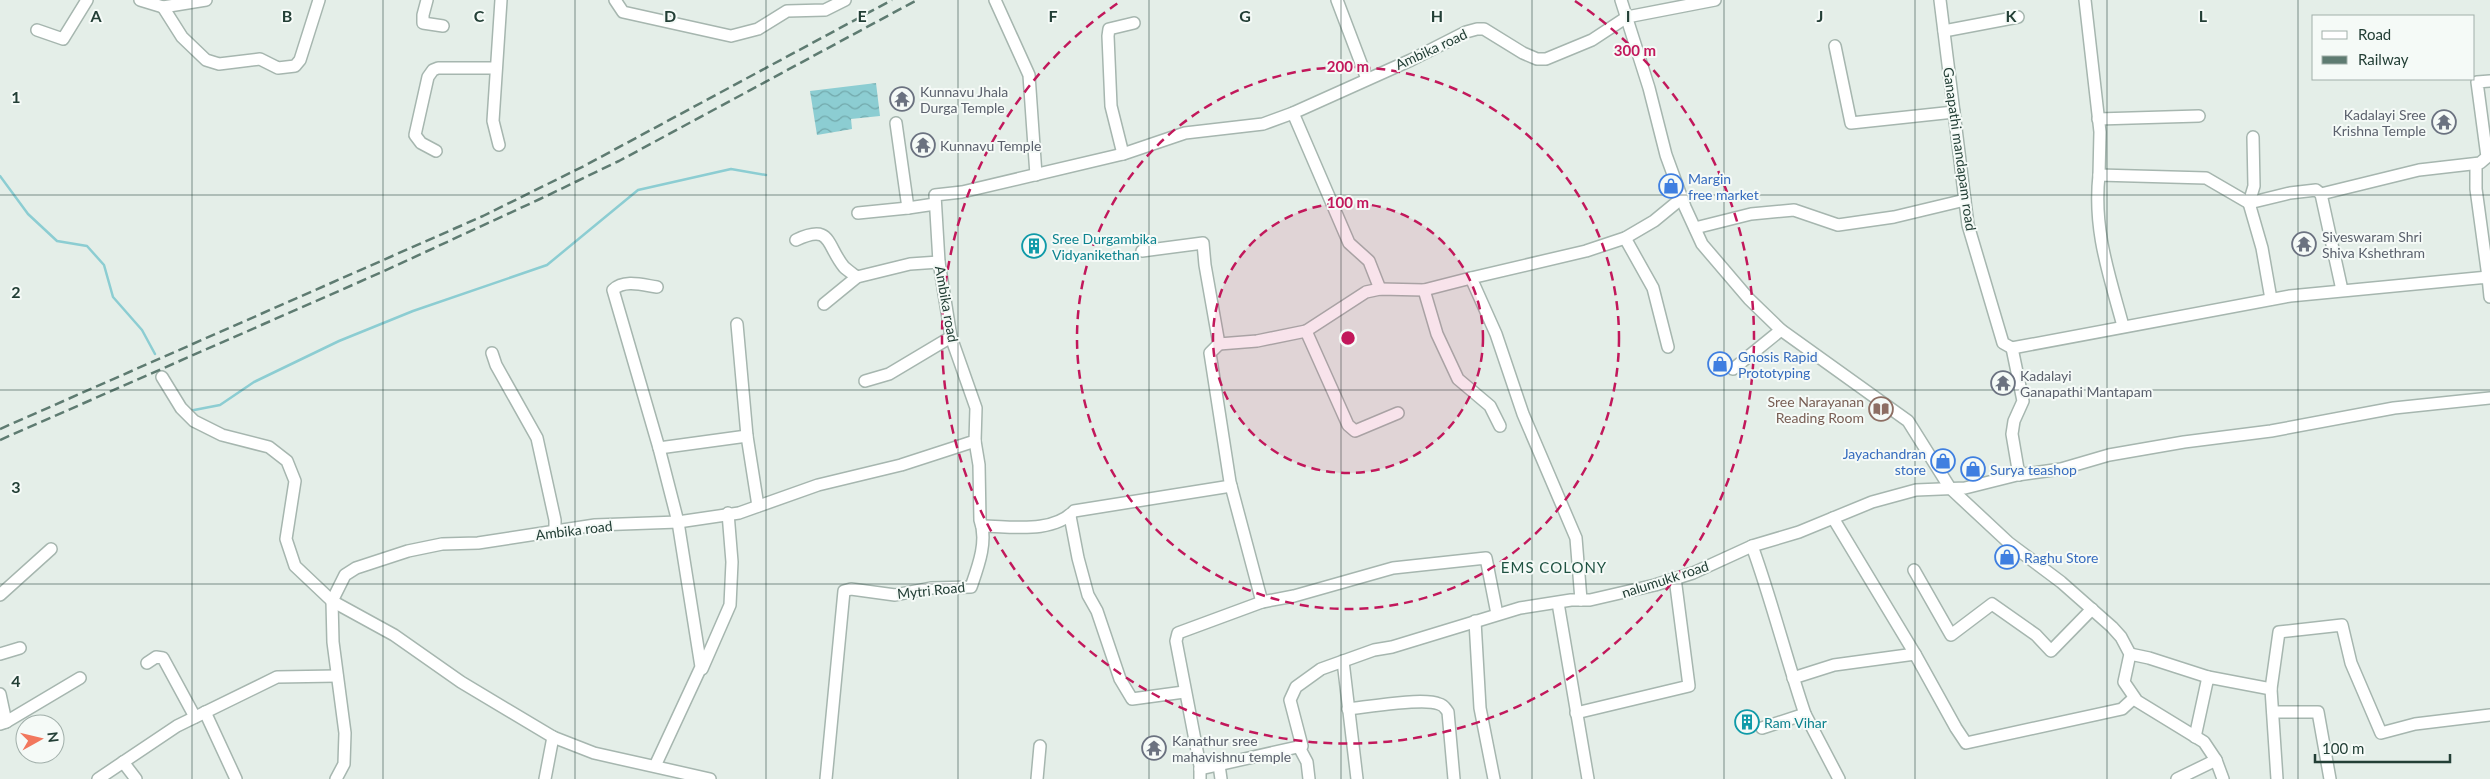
<svg xmlns="http://www.w3.org/2000/svg" width="2490" height="779" viewBox="0 0 2490 779" font-family="Lato,sans-serif">
<style>
.water{fill:url(#water-waves)}
.lines{fill:none;stroke-linecap:round;stroke-linejoin:round}
.stream{stroke:#8ccdd2;stroke-width:2.5}
.minor-casing{stroke:#a6b6af;stroke-width:14}
.minor{stroke:#fff;stroke-width:11}
.rail{stroke:#5e7b71;stroke-width:2.5;stroke-dasharray:10 5;stroke-linecap:butt}
.grid{fill:none;stroke:#233f36;stroke-width:1;stroke-opacity:0.55}
.ring{fill:none;stroke:#c2185b;stroke-width:2.5;stroke-dasharray:9 6}
.labels{text-anchor:middle;dominant-baseline:central;stroke-width:4;stroke-linejoin:round;paint-order:stroke}
.street-label{font-size:14px;fill:#233f36;stroke:#f5faf7}
.worship-label{font-size:14px;fill:#5b616d;stroke:#f5faf7;text-anchor:start}
.shop-label{font-size:14px;fill:#366cbe;stroke:#f5faf7;text-anchor:start}
.culture-label{font-size:14px;fill:#0d838f;stroke:#f5faf7;text-anchor:start}
.education-label{font-size:14px;fill:#785e54;stroke:#f5faf7;text-anchor:end}
.neighbourhood-label{font-size:15px;letter-spacing:1px;fill:#1f5242;stroke:#f5faf7}
.grid-label{font-size:16px;text-anchor:middle;font-weight:bold;fill:#233f36;stroke:#f5faf7;stroke-width:4;stroke-linejoin:round;paint-order:stroke}
.centre{fill:#c2185b;stroke:#f5faf7;stroke-width:2.5}
.ring-label{font-size:15px;text-anchor:middle;font-weight:bold;fill:#c2185b;stroke:#f5faf7;stroke-width:4;stroke-linejoin:round;paint-order:stroke}
</style>
<defs>
<pattern id="water-waves" width="16" height="10" patternUnits="userSpaceOnUse" patternTransform="scale(1.25)"><rect width="16" height="10" fill="#8ccdd2"/><path d="M0 5q4-4 8 0t8 0" fill="none" stroke="#72a8ab"/></pattern>
</defs>
<rect width="100%" height="100%" fill="#e4eee8"/>
<!-- water -->
<path class="water" d="M876,83L880,116L851,119L852,129L817,135L810,91Z"/>
<g class="lines">
<!-- stream -->
<g class="stream">
<path d="M0,176L28,214L57,241L87,246L104,265L113,297L142,330L155,354"/>
<path d="M189,411L220,405L254,382L339,341L413,311L547,265L638,190L731,169L766,175"/>
</g>
<!-- minor casing -->
<g class="minor-casing">
<g id="minor">
<path d="M140,0L163,7L206,0"/>
<path d="M427,0L423,15V23L443,26"/>
<path d="M615,0L623,12L731,36L758,29L787,11L825,10L845,0"/>
<path d="M995,0L1029,75L1036,175"/>
<path d="M1337,0L1367,79"/>
<path d="M1621,0L1649,88L1666,155L1685,207L1702,244L1749,299L1781,330L1908,421L1950,488L2009,543L2061,582L2112,627L2121,637L2130,654L2124,682L2137,701L2204,742L2216,760L2223,779"/>
<path d="M1940,0L1968,225L2003,343L2012,348"/>
<path d="M2085,0L2100,132L2099,175"/>
<path d="M163,7L182,37L206,60L219,64L260,59L278,68L295,66L300,60L319,0"/>
<path d="M37,30L63,39L87,0"/>
<path d="M1944,31L2018,17"/>
<path d="M1835,46L1851,123L1954,112"/>
<path d="M1293,113L1349,243L1369,261L1380,289"/>
<path d="M2098,119L2199,116"/>
<path d="M896,123L908,208L935,204"/>
<path d="M499,145L493,121L501,0"/>
<path d="M436,151L421,143L415,135L428,77L433,70L438,68H495"/>
<path d="M1123,154L1111,106L1108,36L1109,29L1134,23"/>
<path d="M2476,164V189L2488,277"/>
<path d="M2321,194L2419,170L2480,163L2487,157L2477,82L2490,81"/>
<path d="M858,213L908,208"/>
<path d="M1695,228L1751,214L1794,210L1838,225L1894,217L1965,200"/>
<path d="M1625,238L1653,288L1668,347"/>
<path d="M796,240C832,223 826,245 844,267C847,270 853,274 857,277"/>
<path d="M1142,251L1203,243L1205,265L1219,344L1210,353L1230,482L1262,602"/>
<path d="M1424,290L1437,334L1458,379L1490,406L1500,426"/>
<path d="M2271,299L2262,248L2249,203L2290,193L2316,190L2321,194L2342,290"/>
<path d="M824,304L857,277L910,264L939,262"/>
<path d="M737,324L747,436L758,506"/>
<path d="M2123,326C2109,274 2093,230 2099,175L2206,178L2249,203L2254,186L2253,137"/>
<path d="M1306,331L1348,425L1355,431L1398,413"/>
<path d="M1219,344L1257,341L1306,331L1366,292L1380,289L1424,290L1471,278"/>
<path d="M492,353L496,365L537,438L555,520V532"/>
<path d="M1733,369L1781,330"/>
<path d="M162,377L181,408L194,421L222,435L269,447L287,461L295,481L286,539L295,566L332,601L394,635L461,682L553,737L594,753L710,779"/>
<path d="M865,381L889,374L951,337"/>
<path d="M659,448L747,436"/>
<path d="M2019,475L2012,434L2014,421L2023,401L2012,348L2290,296L2488,277L2490,297"/>
<path d="M1070,516L1078,558L1088,595L1097,611L1120,679L1132,699L1184,692"/>
<path d="M982,526C1011,526 1052,534 1074,511L1231,486"/>
<path d="M1752,546C1772,601 1786,658 1805,714L1762,728"/>
<path d="M1914,570L1951,635L1992,604L2036,635L2051,651L2092,609"/>
<path d="M0,595L51,549"/>
<path d="M1581,600L1576,538L1523,414L1496,334L1471,278L1586,251L1625,238L1654,221L1682,198"/>
<path d="M1558,603L1588,779"/>
<path d="M1475,621L1480,708L1494,779"/>
<path d="M0,654L20,648"/>
<path d="M1915,654L1956,728L1966,743L2122,709L2134,698"/>
<path d="M2130,654L2149,658L2208,677"/>
<path d="M1343,661L1357,779"/>
<path d="M147,663L156,657L163,658L195,717"/>
<path d="M702,669L730,605L732,562L728,513"/>
<path d="M1793,678L1834,665L1915,654L1833,518"/>
<path d="M2271,689L2279,632L2342,625L2351,663L2381,733L2415,724L2490,715"/>
<path d="M0,694L6,722L0,724"/>
<path d="M1348,709C1367,707 1424,697 1439,704C1444,705 1445,708 1448,712L1454,779"/>
<path d="M205,712L236,779"/>
<path d="M2273,712H2318L2330,779"/>
<path d="M1576,713L1689,686L1675,578"/>
<path d="M1805,714L1839,779"/>
<path d="M6,722L80,678"/>
<path d="M2195,737L2208,677L2271,689L2277,779"/>
<path d="M1299,747L1307,762L1309,779"/>
<path d="M123,762L136,779"/>
<path d="M1219,765L1221,779"/>
<path d="M655,766L701,667L678,522L659,448L613,290C624,279 643,285 657,287"/>
<path d="M1200,769L1302,746L1290,700L1296,687L1321,669L1374,650L1392,647L1520,608L1571,600H1590L1655,585L1693,573L1752,546L1799,532L1872,502L1916,490L1965,488L2017,475L2061,469L2109,455L2184,442L2271,431L2394,408L2490,398"/>
<path d="M98,779L177,726L277,677L337,676"/>
<path d="M336,779L344,764L345,733L333,642L332,601L345,575L356,568L408,551L442,544L478,543L595,525L678,522L739,513L818,485L901,465L975,441L976,408L951,337L939,262L935,195L962,192L1123,154L1185,133L1263,124L1293,113L1411,60L1466,32L1477,29H1484L1523,53L1537,59H1546L1592,40L1627,17L1715,0"/>
<path d="M545,779L553,737"/>
<path d="M826,779L844,591L851,589L895,595L931,588L971,587C978,567 988,541 980,520L979,465L975,441"/>
<path d="M1037,779L1040,746"/>
<path d="M1200,779V766L1176,641L1178,633L1262,602L1294,596L1393,568L1486,558L1497,614"/>
<path d="M2177,779L2216,760"/>
</g>
</g>
<!-- minor -->
<use href="#minor" class="minor"/>
<!-- rail -->
<g class="rail">
<path d="M0,429L483,216L584,166L892,0"/>
<path d="M0,440L382,272L540,199L619,161L917,0"/>
</g>
</g>
<!-- grid -->
<path class="grid" d="M192,0V779M383,0V779M575,0V779M766,0V779M958,0V779M1149,0V779M1341,0V779M1532,0V779M1724,0V779M1915,0V779M2107,0V779M2298,0V779M0,195H2490M0,390H2490M0,584H2490"/>
<!-- distance rings -->
<circle cx="1348" cy="338" r="135" fill="#c2185b" fill-opacity=".12"/>
<g class="ring">
<circle cx="1348" cy="338" r="135"/>
<circle cx="1348" cy="338" r="271"/>
<path d="M1575 1A406 406 0 1 1 1121 1"/>
</g>
<!-- icons -->
<defs>
<g id="temple-ring" transform="scale(1.25)"><circle r="9.5" fill="#f5faf7" stroke="#6b7280" stroke-width="1.5"/><path d="M0-6L5-2H3V0L6.5 2.5H4V6H1.5V3h-3V6H-4V2.5H-6.5L-3 0V-2H-5Z" fill="#6b7280"/></g>
<g id="shop-ring" transform="scale(1.25)"><circle r="9.5" fill="#f5faf7" stroke="#3f7fe0" stroke-width="1.5"/><path d="M-5-2.5h2.3a2.7 3.5 0 0 1 5.4 0H5L5.5 6h-11ZM-1.5-2.5h3a1.5 2.3 0 0 0-3 0Z" fill="#3f7fe0"/></g>
<g id="building-ring" transform="scale(1.25)"><circle r="9.5" fill="#f5faf7" stroke="#0f9aa8" stroke-width="1.5"/><path d="M-4-6H4V6H1V3H-1V6H-4ZM-2.5-4.3h1.7v1.8h-1.7ZM.8-4.3h1.7v1.8H.8ZM-2.5-1h1.7V.8h-1.7ZM.8-1h1.7V.8H.8Z" fill="#0f9aa8"/></g>
<g id="library-ring" transform="scale(1.25)"><circle r="9.5" fill="#f5faf7" stroke="#8d6e63" stroke-width="1.5"/><path d="M-6-4Q-3-5.5-.7-3.5V5Q-3 3-6 4ZM6-4Q3-5.5 .7-3.5V5Q3 3 6 4Z" fill="#8d6e63"/></g>
</defs>
<g fill-rule="evenodd">
<use href="#temple-ring" x="902" y="99"/>
<use href="#temple-ring" x="2444" y="122"/>
<use href="#temple-ring" x="923" y="145"/>
<use href="#shop-ring" x="1671" y="186"/>
<use href="#temple-ring" x="2304" y="244"/>
<use href="#building-ring" x="1034" y="246"/>
<use href="#shop-ring" x="1720" y="364"/>
<use href="#temple-ring" x="2003" y="383"/>
<use href="#library-ring" x="1881" y="409"/>
<use href="#shop-ring" x="1943" y="461"/>
<use href="#shop-ring" x="1973" y="469"/>
<use href="#shop-ring" x="2007" y="557"/>
<use href="#building-ring" x="1747" y="722"/>
<use href="#temple-ring" x="1154" y="748"/>
</g>
<g class="labels">
<!-- street labels -->
<g class="street-label">
<text transform="translate(1431 49) rotate(-25)">Ambika road</text>
<text transform="translate(1960 149) rotate(82)">Ganapathi mandapam road</text>
<text transform="translate(947 304) rotate(80)">Ambika road</text>
<text transform="translate(574 530) rotate(-7)">Ambika road</text>
<text transform="translate(1665 579) rotate(-18)">nalumukk road</text>
<text transform="translate(931 590) rotate(-6)">Mytri Road</text>
</g>
<!-- worship labels -->
<g class="worship-label">
<text x="920" y="91">Kunnavu Jhala<tspan x="920" dy="16">Durga Temple</tspan></text>
<text x="2426" y="114" text-anchor="end">Kadalayi Sree<tspan x="2426" dy="16">Krishna Temple</tspan></text>
<text x="940" y="145">Kunnavu Temple</text>
<text x="2322" y="236">Siveswaram Shri<tspan x="2322" dy="16">Shiva Kshethram</tspan></text>
<text x="2020" y="375">Kadalayi<tspan x="2020" dy="16">Ganapathi Mantapam</tspan></text>
<text x="1172" y="740">Kanathur sree<tspan x="1172" dy="16">mahavishnu temple</tspan></text>
</g>
<!-- shop labels -->
<g class="shop-label">
<text x="1688" y="178">Margin<tspan x="1688" dy="16">free market</tspan></text>
<text x="1738" y="356">Gnosis Rapid<tspan x="1738" dy="16">Prototyping</tspan></text>
<text x="1926" y="453" text-anchor="end">Jayachandran<tspan x="1926" dy="16">store</tspan></text>
<text x="1990" y="469">Surya teashop</text>
<text x="2024" y="557">Raghu Store</text>
</g>
<!-- culture labels -->
<g class="culture-label">
<text x="1052" y="238">Sree Durgambika<tspan x="1052" dy="16">Vidyanikethan</tspan></text>
<text x="1764" y="722">Ram Vihar</text>
</g>
<!-- education labels -->
<g class="education-label">
<text x="1864" y="401">Sree Narayanan<tspan x="1864" dy="16">Reading Room</tspan></text>
</g>
<!-- neighbourhood labels -->
<g class="neighbourhood-label">
<text x="1554" y="567">EMS COLONY</text>
</g>
</g>
<g class="grid-label">
<text x="96" y="22">A</text>
<text x="287" y="22">B</text>
<text x="479" y="22">C</text>
<text x="670" y="22">D</text>
<text x="862" y="22">E</text>
<text x="1053" y="22">F</text>
<text x="1245" y="22">G</text>
<text x="1437" y="22">H</text>
<text x="1628" y="22">I</text>
<text x="1820" y="22">J</text>
<text x="2011" y="22">K</text>
<text x="2203" y="22">L</text>
<text x="16" y="103">1</text>
<text x="16" y="298">2</text>
<text x="16" y="493">3</text>
<text x="16" y="687">4</text>
</g>
<circle cx="1348" cy="338" r="8" class="centre"/>
<g class="ring-label">
<text x="1635" y="56">300 m</text>
<text x="1348" y="72">200 m</text>
<text x="1348" y="208">100 m</text>
</g>
<!-- legend -->
<rect x="2312" y="15" width="162" height="65" fill="#f5faf7" stroke="#a1afaa"/>
<rect x="2322" y="31" width="25" height="8" fill="#ffffff" stroke="#a1afaa"/>
<text x="2358" y="40" font-size="15" fill="#233f36">Road</text>
<rect x="2322" y="56" width="25" height="8" fill="#5e7b71" stroke="#a1afaa"/>
<text x="2358" y="65" font-size="15" fill="#233f36">Railway</text>
<!-- north arrow -->
<g transform="translate(40 739) rotate(82)"><circle r="24" fill="#f5faf7" stroke="#a1afaa"/>
<path d="M0-4L9 19L0 12L-9 19Z" fill="#f2775d"/>
<text y="-8" font-size="14" font-weight="bold" text-anchor="middle" fill="#233f36">N</text>
</g>
<!-- scale -->
<path d="M2315 754v8h135v-8" fill="none" stroke="#233f36" stroke-width="2.5"/>
<text x="2322" y="754" font-size="15" fill="#233f36" stroke="#f5faf7" stroke-width="4" paint-order="stroke">100 m</text>
</svg>
